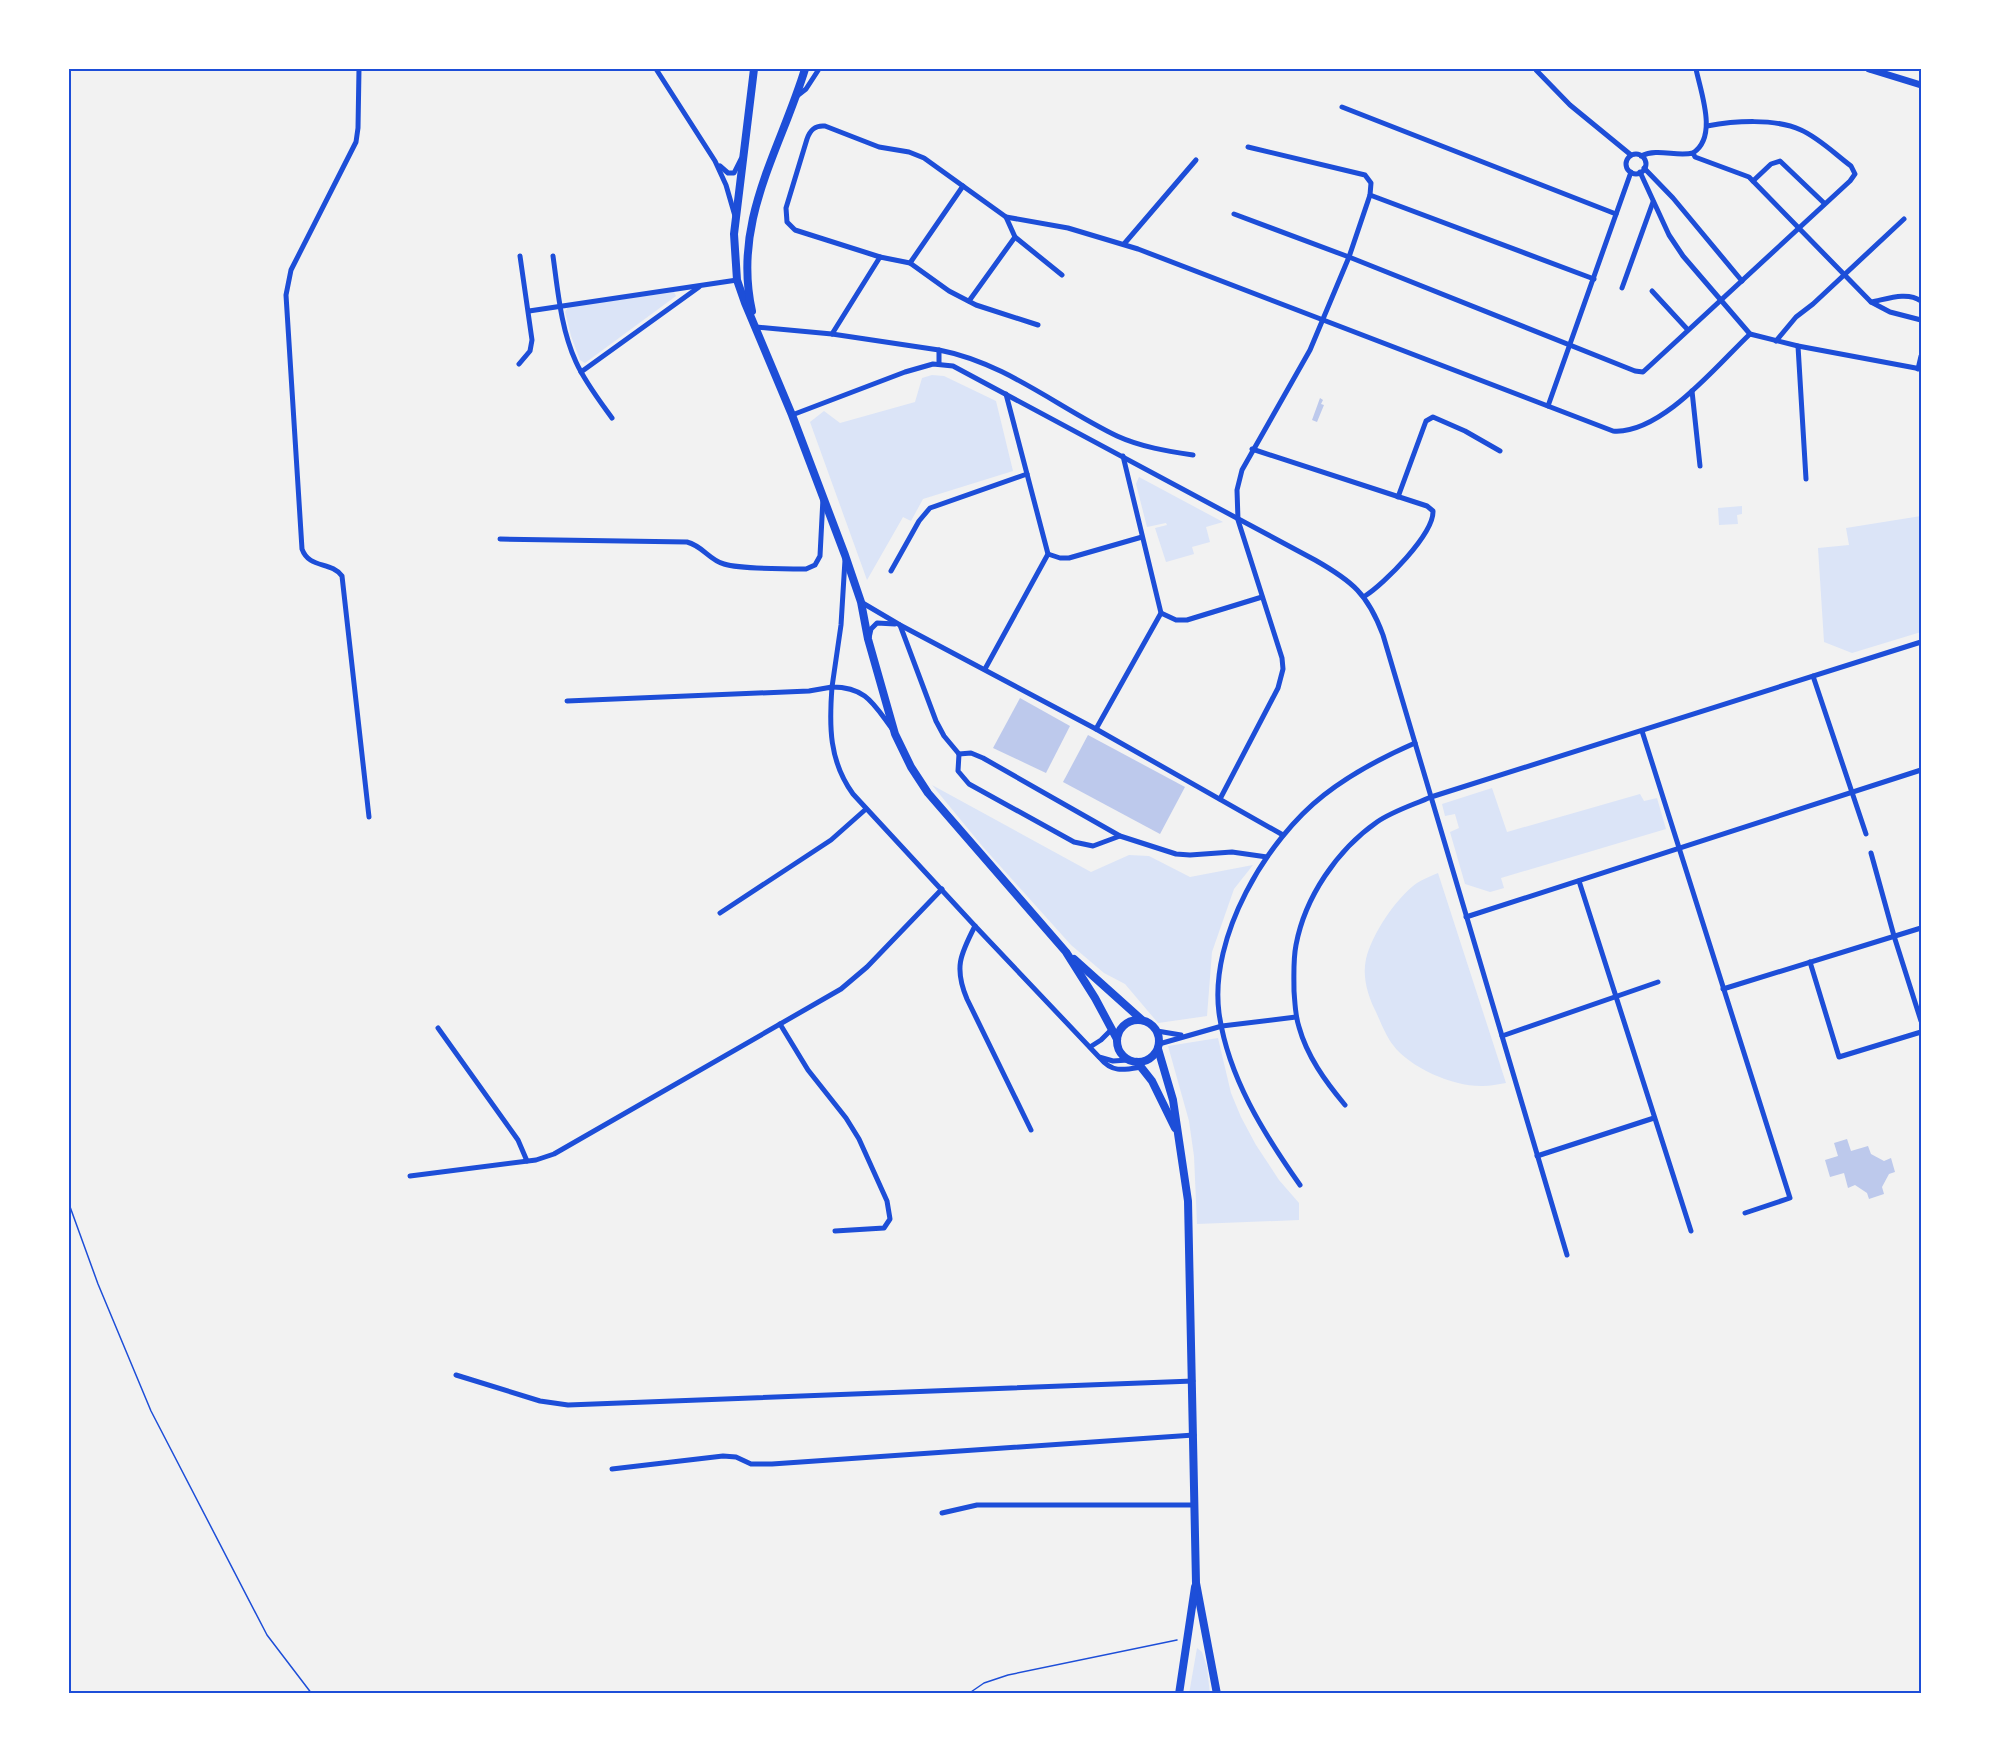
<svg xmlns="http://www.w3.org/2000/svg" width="1990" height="1763" viewBox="0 0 1990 1763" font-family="'Nunito Sans',sans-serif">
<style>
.green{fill:#dbe4f7}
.building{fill:#bdc9ec}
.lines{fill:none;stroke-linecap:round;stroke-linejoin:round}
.path{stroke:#1d4ed8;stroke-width:1.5}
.minor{stroke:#1d4ed8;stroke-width:5}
.tertiary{stroke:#1d4ed8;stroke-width:7}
.secondary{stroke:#1d4ed8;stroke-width:8}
.neatline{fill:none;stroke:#1d4ed8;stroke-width:2}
</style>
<rect width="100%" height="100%" fill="#f2f2f2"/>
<!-- green -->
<g class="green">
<path d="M674,292L676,296L585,363L580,360L571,336L565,312L568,307Z"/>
<path d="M932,375L944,376L996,401L1013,471L923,499L911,521L903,517L867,580L810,422L824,411L840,423L915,402L922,378Z"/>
<path d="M1139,477L1223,522L1206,527L1210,542L1192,547L1194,554L1166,562L1155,528L1167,525L1166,523L1147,527L1136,484Z"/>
<path d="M1742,506V514L1737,515L1738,524L1719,525L1718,508Z"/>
<path d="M1921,516V632L1852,653L1824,642L1818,548L1849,545L1846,528Z"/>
<path d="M932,785L1091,872L1129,855L1149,856L1190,877L1253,865L1234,889L1212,952L1207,1016L1158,1023L1125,984L1104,973L1071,945L983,847Z"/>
<path d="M1492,788L1507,832L1640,794L1644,801L1657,798L1666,829L1501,878L1504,888L1490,892L1465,884L1450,832L1459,828L1455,814L1445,816L1442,804Z"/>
<path d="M1438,873L1506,1083C1498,1084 1490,1086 1483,1086C1454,1087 1410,1068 1393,1045C1386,1036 1381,1023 1376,1012C1368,996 1362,977 1366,959C1372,934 1396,898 1417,883C1423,879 1431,876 1438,873Z"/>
<path d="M1218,1038L1231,1093L1241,1117L1256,1145L1279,1180L1299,1203V1220L1197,1224L1194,1156L1189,1121L1168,1046Z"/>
<path d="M1197,1648L1202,1652L1207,1667L1210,1694H1189Z"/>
</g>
<!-- building -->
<g class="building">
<path d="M1320,398L1323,400L1321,404L1324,405L1317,422L1312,420Z"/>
<path d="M1020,698L1070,726L1046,773L993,748Z"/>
<path d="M1088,735L1185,787L1160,834L1063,782Z"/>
<path d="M1847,1139L1851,1151L1868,1146L1871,1154L1884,1161L1891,1158L1895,1172L1889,1174L1882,1187L1884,1194L1869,1199L1867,1193L1855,1185L1848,1188L1844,1173L1830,1177L1825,1160L1838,1156L1834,1143Z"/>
</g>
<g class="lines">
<!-- path -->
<g class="path">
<path d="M69,1204L98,1284L151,1411L267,1635L312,1694"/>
<path d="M968,1694L984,1683L1008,1675L1177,1640"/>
</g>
<!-- minor -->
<g class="minor">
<path d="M359,69L358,128L356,142L291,270L286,295L302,549C309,569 331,561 342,576L369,817"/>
<path d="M656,69L715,161L726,185L735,216"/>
<path d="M1536,70L1570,105L1631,155"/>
<path d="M797,96L806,89L819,69"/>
<path d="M1342,107L1616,214"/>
<path d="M1248,147L1365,175L1371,183L1370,195L1594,279"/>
<path d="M1693,153C1718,137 1701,93 1696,69"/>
<circle cx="1636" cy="164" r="10"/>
<path d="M1641,156C1658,148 1676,157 1693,153L1695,157L1749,177L1871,302L1890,312L1921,320"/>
<path d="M720,166L728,173H734L741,159"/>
<path d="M1644,168L1673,198L1742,281"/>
<path d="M1640,172L1669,235L1683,256L1750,334L1798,346L1921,369"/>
<path d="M1753,181L1771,164L1780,161L1824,203"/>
<path d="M1234,214L1349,257L1635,371L1643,372L1850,181L1855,174L1851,166C1835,154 1819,138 1801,130C1775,118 1734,121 1707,126"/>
<path d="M1006,217L1068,228L1138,249L1613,431C1661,435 1718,364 1750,334"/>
<path d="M1124,244L1196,160"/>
<path d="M553,256C558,292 561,329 576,362C585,382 599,400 612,418"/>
<path d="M880,257L795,230L787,222L786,208L807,139C810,130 815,125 825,126L879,147L909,152L924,158L1006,217L1015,237L1062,275"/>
<path d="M910,263L949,291L976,305L1038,325"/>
<path d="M1622,288L1653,202"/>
<path d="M1652,291L1688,330"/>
<path d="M969,301L1015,237"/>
<path d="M1871,302C1887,299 1907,291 1921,301"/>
<path d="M529,311L737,280"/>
<path d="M756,327L832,334L939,350"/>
<path d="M832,334L880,257L910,263L963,186"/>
<path d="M1776,341L1796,317L1813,304L1904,219"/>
<path d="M1798,346L1806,479"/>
<path d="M939,363V350C1006,363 1057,407 1117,436C1141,447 1167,451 1193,455"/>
<path d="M519,364L530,351L532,340L520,256"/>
<path d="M1918,369L1921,356"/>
<path d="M581,372L699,287"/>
<path d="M1692,391L1700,466"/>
<path d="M1548,406L1631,172"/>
<path d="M792,415L905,372L933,364L953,366L1315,560C1352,581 1368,594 1383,635L1567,1255"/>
<path d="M1252,449L1427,506L1433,511C1434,534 1384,584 1365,596"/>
<path d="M1398,497L1426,421L1433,417L1465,431L1500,451"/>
<path d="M500,539L687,542C703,546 709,560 724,564C740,569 787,569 806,569L815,565L820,556L823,498"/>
<path d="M1048,554L1060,558H1069L1142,537"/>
<path d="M845,560L841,625L832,687C867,687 874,705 893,730"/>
<path d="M891,571L919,521L930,508L1027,474"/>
<path d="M861,602L900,625L1096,729L1283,835"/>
<path d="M1161,613L1176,620H1187L1262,597"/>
<path d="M900,625L936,721L944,736L959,754"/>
<path d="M869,638L871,629L877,623L895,624"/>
<path d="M985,669L1048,554L1006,394"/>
<path d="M1813,676L1866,834"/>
<path d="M567,701L809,691L832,687C829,726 829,761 853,794L975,926L1099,1057L1113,1061L1128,1060"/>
<path d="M1096,729L1161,613L1123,456"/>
<path d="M1642,731L1790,1198L1745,1213"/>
<path d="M959,754L971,753L983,758L1120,836L1176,854L1190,855L1232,852L1267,857"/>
<path d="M959,754L958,771L969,784L1074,842L1093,846L1120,836"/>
<path d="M1220,799L1278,688L1283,669L1282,658L1238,520L1237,490L1242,470L1310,350L1349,257L1370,195"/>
<path d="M1871,853L1894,936L1921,1021"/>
<path d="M1579,881L1691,1231"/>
<path d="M720,913L831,840L866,809"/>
<path d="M1466,917L1921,770"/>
<path d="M975,926C960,955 954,968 967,999L1031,1130"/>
<path d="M1810,962L1839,1057L1921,1032"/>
<path d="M1723,989L1921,928"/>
<path d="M780,1024L808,1070L846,1118L859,1139L887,1201L890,1219L884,1228L835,1231"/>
<path d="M438,1028L518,1140L527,1161"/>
<path d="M1157,1031L1181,1035"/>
<path d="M1502,1036L1658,982"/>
<path d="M1159,1044L1222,1026L1296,1017"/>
<path d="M1090,1047L1101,1040L1112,1029"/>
<path d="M1100,1058C1112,1073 1124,1070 1141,1067"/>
<path d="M1345,1105C1325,1081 1307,1056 1299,1027C1295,1015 1295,1003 1294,991C1294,976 1293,960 1296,945C1305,897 1337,850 1377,822C1393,811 1413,805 1431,797L1921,642"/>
<path d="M1537,1156L1654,1118"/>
<path d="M410,1176L536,1160L554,1154L841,989L867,967L942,889"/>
<path d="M1300,1185C1264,1134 1228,1077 1219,1013C1209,937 1266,840 1324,795C1352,773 1383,757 1415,743"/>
<path d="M456,1375L540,1401L568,1405L1193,1381"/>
<path d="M612,1469L723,1456L736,1457L751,1464H772L1194,1435"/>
<path d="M942,1513L977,1505H1195"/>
</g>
<!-- tertiary -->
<path class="tertiary" d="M1869,69L1921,85"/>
<!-- secondary -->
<g class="secondary">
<path d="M754,69L734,234L737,280L745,303L792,415L845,555L861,602L868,639L895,734L911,767L928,793L1066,952L1095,998L1117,1039"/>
<path d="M752,311C732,221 780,151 805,69"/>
<path d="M1074,959L1142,1020"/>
<circle cx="1138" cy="1041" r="21"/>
<path d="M1158,1049L1173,1100L1188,1201L1196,1583L1217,1694"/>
<path d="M1137,1062L1152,1081L1175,1128"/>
<path d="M1179,1694L1195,1587"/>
</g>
</g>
<!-- border -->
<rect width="1990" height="1763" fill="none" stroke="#ffffff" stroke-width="141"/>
<rect x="70" y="70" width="1850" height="1622" class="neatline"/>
</svg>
